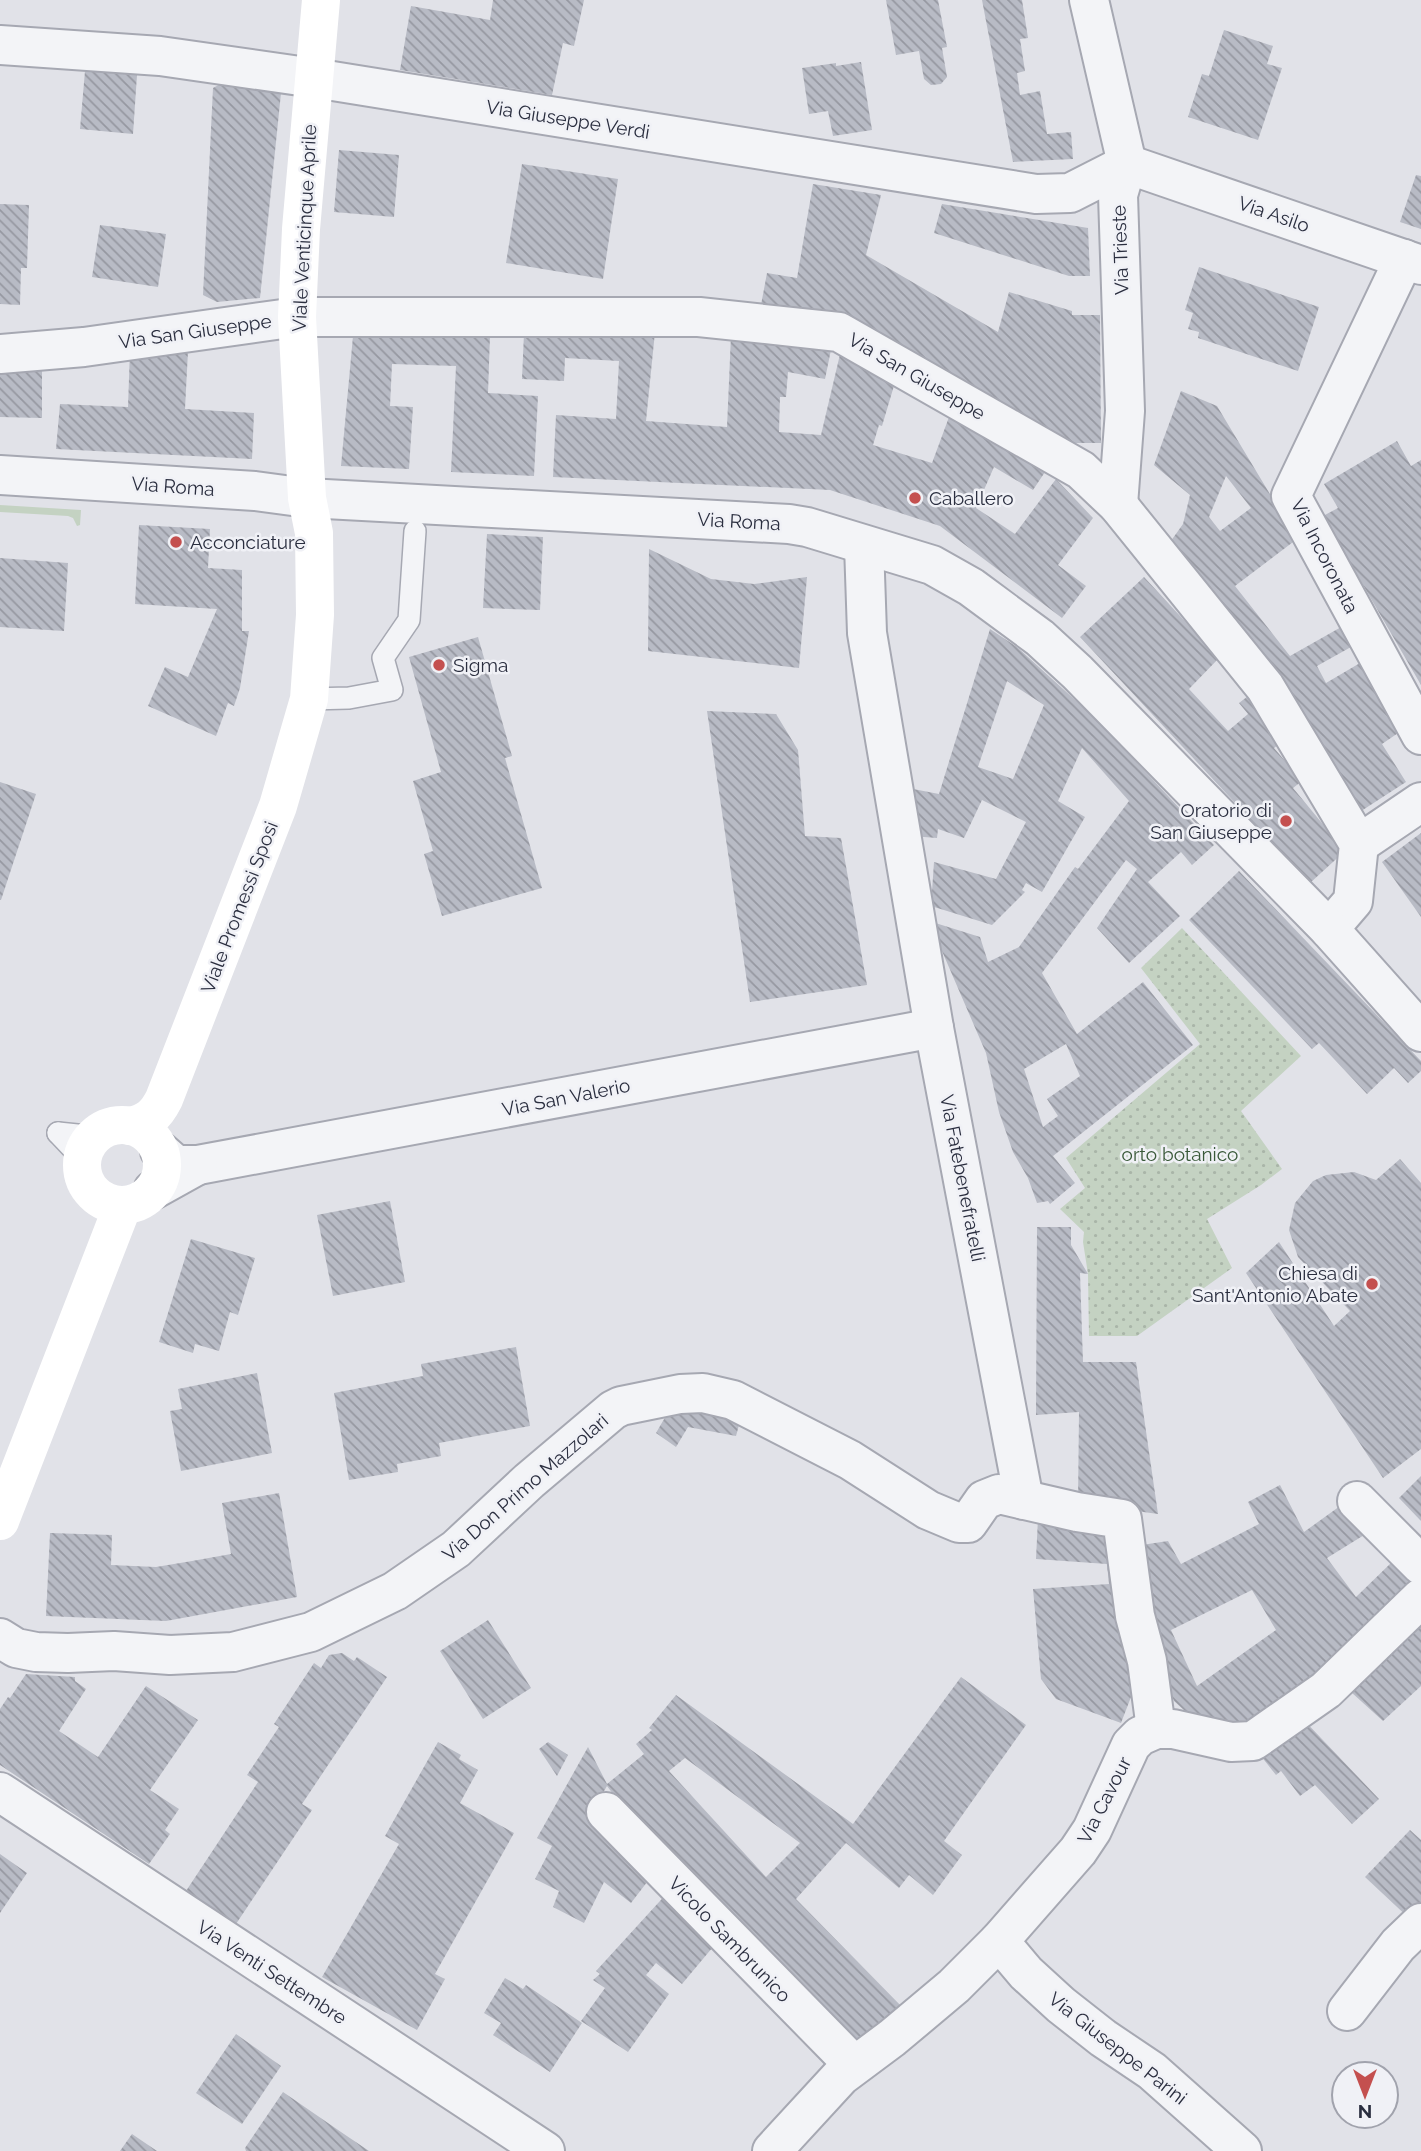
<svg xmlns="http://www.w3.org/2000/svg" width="1421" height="2151" viewBox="0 0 1421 2151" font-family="Raleway,sans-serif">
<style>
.grass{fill:#c4d2c2}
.park{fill:url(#park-dots)}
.building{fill:url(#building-back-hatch);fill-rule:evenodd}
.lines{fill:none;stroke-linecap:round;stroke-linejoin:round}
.service-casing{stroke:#a6a8b2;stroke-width:24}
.minor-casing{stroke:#a6a8b2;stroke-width:42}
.service{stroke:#f3f4f7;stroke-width:21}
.minor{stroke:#f3f4f7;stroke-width:38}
.secondary{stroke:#fff;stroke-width:38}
.poi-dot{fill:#c4504f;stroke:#f0f1f6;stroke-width:2.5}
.labels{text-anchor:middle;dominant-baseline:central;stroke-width:5;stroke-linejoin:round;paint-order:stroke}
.street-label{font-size:19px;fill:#2a2e3f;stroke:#f0f1f6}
.poi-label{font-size:19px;fill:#2a2e3f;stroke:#f0f1f6;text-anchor:start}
.park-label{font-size:19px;fill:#395939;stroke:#f0f1f6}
</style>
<defs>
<pattern id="park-dots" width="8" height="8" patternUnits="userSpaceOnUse" patternTransform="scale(1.75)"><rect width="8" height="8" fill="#c4d2c2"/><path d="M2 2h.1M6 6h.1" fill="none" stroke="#a9b5a8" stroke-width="1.8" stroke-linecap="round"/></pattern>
<pattern id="building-back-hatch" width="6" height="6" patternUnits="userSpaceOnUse" patternTransform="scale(1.75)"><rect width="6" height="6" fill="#b8bbc5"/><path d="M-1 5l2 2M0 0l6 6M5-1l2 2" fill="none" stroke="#9698a1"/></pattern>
</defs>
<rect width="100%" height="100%" fill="#e1e2e8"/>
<!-- grass -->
<path class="grass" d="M0,505L81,510L80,525L77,526L73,518L68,516L0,512Z"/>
<!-- park -->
<path class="park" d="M1182,928L1301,1056L1241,1111L1282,1169L1261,1185L1207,1219L1232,1268L1137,1336H1089L1088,1274L1083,1242L1084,1232L1060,1209L1085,1188L1066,1158L1200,1044L1141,968Z"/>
<!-- building -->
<g class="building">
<path d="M493,0H584L574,46L563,43L552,95L400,70L411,6L490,20Z"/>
<path d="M886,0H938L947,47L942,48L947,77L941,84L931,85L924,79L919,51L896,55Z"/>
<path d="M982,0H1022L1028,38L1020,39L1025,71L1017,73L1020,95L1040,91L1047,134L1071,132L1073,159L1013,162Z"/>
<path d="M1224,30L1273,46L1267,64L1282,68L1258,140L1188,117L1202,74L1209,76Z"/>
<path d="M861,62L872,130L833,136L828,111L809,114L802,68L836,63V66Z"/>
<path d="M85,71L137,75L133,134L80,129Z"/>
<path d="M224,82L281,93L260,298L217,302L203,295L213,88Z"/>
<path d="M339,150L399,155L394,217L334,212Z"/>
<path d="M522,164L618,179L603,279L506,263Z"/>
<path d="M1416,175L1421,176V229L1400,222Z"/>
<path d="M813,184L881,195L866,255L998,332L1009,292L1072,311V315H1100L1101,443H1066L761,305L767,273L797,278Z"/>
<path d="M0,204L29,205L27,268H21L20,305L0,304Z"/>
<path d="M942,204L1088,228L1090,276H1069L934,233Z"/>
<path d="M100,225L166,234L158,287L92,277Z"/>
<path d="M1199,267L1319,307L1298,371L1198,338L1199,332L1188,329L1193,313L1185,310Z"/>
<path d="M655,332L646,421L727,427L731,335L832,345L825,379L788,372L786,397H780L779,432L821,435L841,350L896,379L882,426L879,425L873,445L932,463L952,409L1047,469L1033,490L994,467L976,508L1015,534L1056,479L1093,518L1058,565L1086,586L1062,618L940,526L830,490L553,477L556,415L616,419L619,361L565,358L564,381L522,379L524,333Z"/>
<path d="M353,336H490L488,393L538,396L534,476L451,472L456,366L392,364L390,406L413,407L409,469L341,466Z"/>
<path d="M130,349L188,351L185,409L254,413L252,459L56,449L60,404L128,407Z"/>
<path d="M42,370V418L0,417V374Z"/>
<path d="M1181,391L1217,406L1297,539L1235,586L1290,656L1350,622L1404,729L1382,744L1406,782L1352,817L1168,545L1183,524L1190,495L1154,465ZM1226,476L1251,508L1220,531L1209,517ZM1351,647L1360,663L1326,683L1317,666Z"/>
<path d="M1397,441L1411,466L1421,460V685L1323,516L1338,508L1324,484Z"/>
<path d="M139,525L210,529L208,568L242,570V631H249L240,688L234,706L228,703L216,736L148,706L165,667L188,677L217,609L135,604Z"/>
<path d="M487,534L543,537L540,610L483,608Z"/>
<path d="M649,549L711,579L754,584L807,577L799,668L648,651Z"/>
<path d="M0,558L68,563L64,631L0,627Z"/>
<path d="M1144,577L1219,658L1189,689L1228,731L1248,714L1239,703L1252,693L1282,742L1274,748L1302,781L1293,788L1345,851L1310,883L1080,637Z"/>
<path d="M990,629L1017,647L1096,719L1214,845L1192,865L1181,852L1148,882L1180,916L1129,963L1097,928L1137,869L1126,860L1042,973L1077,1034L1143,982L1193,1045L1053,1156L1075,1183L1050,1204L1048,1201L1037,1203L1028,1178L1013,1152L999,1112L986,1053L929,921L980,937L988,962L1019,947L1075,867L1078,869L1129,801L1082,748L1058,801L1085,817L1042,892L1026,883L1022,890L1025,892L992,925L931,906L934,862L996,879L1026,822L982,800L964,838L938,829L937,838L911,836L908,788L939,794ZM1007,681L1044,705L1013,779L978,767ZM1066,1044L1080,1076L1047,1099L1058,1116L1043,1127L1024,1069Z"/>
<path d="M478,637L512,756L505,758L542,888L442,916L424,854L433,851L413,781L441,772L409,657Z"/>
<path d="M707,711L776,714L798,750L805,836L841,838L867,985L750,1002Z"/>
<path d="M0,782L36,794L1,900H0Z"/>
<path d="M1421,833V917L1382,862Z"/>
<path d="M1239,871L1421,1061V1071L1408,1083L1394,1068L1367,1094L1319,1043L1312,1049L1189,920Z"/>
<path d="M1400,1159L1421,1183V1449L1383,1478L1246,1273L1279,1242L1334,1326L1350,1311L1298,1257L1289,1230L1295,1203L1313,1181L1326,1175L1354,1172L1376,1180Z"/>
<path d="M390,1201L405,1282L333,1296L317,1215Z"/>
<path d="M1037,1227H1071V1245L1088,1274L1080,1273L1083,1362H1136L1158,1514L1078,1503L1079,1412L1036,1415Z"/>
<path d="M191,1239L255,1258L238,1315L230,1312L219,1351L195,1344L193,1353L159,1342Z"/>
<path d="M516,1347L530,1426L439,1443L441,1456L397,1464L398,1472L349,1480L334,1393L423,1376L421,1364Z"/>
<path d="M257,1373L272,1453L181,1471L170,1411L182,1409L178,1389Z"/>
<path d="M671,1407L730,1410L739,1425L736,1436L688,1427L676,1447L656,1433Z"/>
<path d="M1421,1476V1521L1399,1498Z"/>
<path d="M1280,1485L1304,1532L1347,1501L1369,1532L1327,1558L1356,1597L1392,1562L1418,1592L1352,1657L1227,1734L1198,1723L1174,1701L1149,1640L1135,1546L1168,1541L1181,1564L1259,1524L1248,1502ZM1252,1590L1276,1630L1197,1686L1171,1630Z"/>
<path d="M279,1493L297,1597L166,1621L46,1616L50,1533L112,1535L111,1565L156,1567L192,1561L231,1554L222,1503Z"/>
<path d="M1038,1518L1116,1528L1136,1684L1121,1723L1056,1699L1041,1679L1033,1589L1109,1584L1107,1564L1036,1559Z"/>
<path d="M1421,1611V1686L1383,1721L1351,1692Z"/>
<path d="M488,1620L531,1688L483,1719L440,1651Z"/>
<path d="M342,1653L354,1661L357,1657L387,1677L302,1804L312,1810L236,1924L186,1891L258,1782L247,1775L279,1727L274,1724L314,1663L321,1668L329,1655Z"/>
<path d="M26,1674L75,1677V1681L86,1689L59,1731L98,1757L146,1686L198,1720L150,1790L179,1809L165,1830L170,1834L149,1864L0,1765V1709L8,1697L10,1698Z"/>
<path d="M961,1677L1026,1725L944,1841L962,1855L933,1895L909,1875L899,1888L846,1843L796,1899L904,2009L858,2047L628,1814L607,1786L600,1798L603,1800L592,1827L654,1873L631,1903L604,1882L584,1923L553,1907L559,1891L535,1879L552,1846L537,1838L588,1747L607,1784L644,1754L636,1744L652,1730L649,1728L676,1695L853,1824ZM685,1758L800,1843L766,1877L669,1771Z"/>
<path d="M1301,1717L1379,1799L1352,1824L1315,1785L1300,1796L1281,1771L1276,1775L1257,1751Z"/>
<path d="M438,1742L461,1755L459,1759L478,1770L460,1803L514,1833L435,1974L445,1979L417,2030L322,1977L399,1844L385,1836Z"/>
<path d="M548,1742L568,1755L557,1776L539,1749Z"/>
<path d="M1410,1830L1421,1840V1911L1412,1921L1365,1877Z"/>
<path d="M0,1854L27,1873L0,1913Z"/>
<path d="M670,1890L723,1935L682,1984L656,1963L646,1975L669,1994L628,2052L581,2021L605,1988L593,1980L600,1974L596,1971Z"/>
<path d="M505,1978L523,1989L526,1985L582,2023L550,2072L493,2035L501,2023L484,2013Z"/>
<path d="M236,2034L281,2066L242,2124L196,2093Z"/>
<path d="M283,2092L341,2132L369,2151H246L245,2148Z"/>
<path d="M132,2134L157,2151H120Z"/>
</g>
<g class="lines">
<!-- service casing -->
<g class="service-casing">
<g id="service">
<path d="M309,699L349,698L392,690L383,658L409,620L415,531"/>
<path d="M58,1133L77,1153L82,1169"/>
<path d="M58,1133L87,1136L99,1132"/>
</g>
</g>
<!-- minor casing -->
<g class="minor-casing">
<g id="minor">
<path d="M1089,0L1127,164L1118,195L1125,411L1118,505"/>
<path d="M0,45L160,56L314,78L1036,194L1070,193L1127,164"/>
<path d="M1127,164L1421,265"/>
<path d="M1404,259L1291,496L1421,735"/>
<path d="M0,354L84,347L297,317H699L839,332L1081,470L1118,505L1265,687L1359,844L1353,901L1329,929"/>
<path d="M0,475L255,491L307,498L789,524L807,527L932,565L971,587L1040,638L1077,672L1329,929L1421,1032"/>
<path d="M864,545L867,633L934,1028L1024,1500"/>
<path d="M1359,844L1421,802"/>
<path d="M160,1151L176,1165H198L934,1028"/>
<path d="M153,1190L198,1165"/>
<path d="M1357,1501L1421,1565"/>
<path d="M0,1638L16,1648L36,1652L68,1653L114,1651L170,1655L233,1652L311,1632L395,1591L456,1549L529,1481L613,1410L621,1406L680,1394L703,1393L733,1400L850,1460L928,1510L959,1523H968L984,1500L999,1494L1077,1512L1122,1519L1135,1616L1147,1661L1156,1729"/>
<path d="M0,1792L545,2151"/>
<path d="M606,1812L854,2065"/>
<path d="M999,1941L1026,1973L1061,2005L1103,2038L1152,2071L1242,2151"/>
<path d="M1347,2011L1398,1945L1421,1923"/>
<path d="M772,2151L841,2076L892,2038L954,1986L999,1941L1078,1851L1092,1830L1131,1745L1140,1736L1156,1729H1173L1231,1742L1253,1741L1326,1690L1421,1598"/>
</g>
</g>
<!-- service -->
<use href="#service" class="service"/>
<!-- minor -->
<use href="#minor" class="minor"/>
<!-- secondary -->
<g class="secondary">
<circle cx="122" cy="1165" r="40"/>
<path d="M130,1126C148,1122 156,1115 164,1099L278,806L309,699L315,615L314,533L307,498L297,317L301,229L321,0"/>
<path d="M0,1521L123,1205"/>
</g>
</g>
<!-- markers -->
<g class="poi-dot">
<circle cx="915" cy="498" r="7"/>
<circle cx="176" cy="542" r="7"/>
<circle cx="439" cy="665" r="7"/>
<circle cx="1286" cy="821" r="7"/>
<circle cx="1372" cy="1284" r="7"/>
</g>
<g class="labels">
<!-- street labels -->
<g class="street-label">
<text transform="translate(568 119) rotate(9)">Via Giuseppe Verdi</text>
<text transform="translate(1274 214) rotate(19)">Via Asilo</text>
<text transform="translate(304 228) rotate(-87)">Viale Venticinque Aprile</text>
<text transform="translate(1120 250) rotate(-92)">Via Trieste</text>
<text transform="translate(195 331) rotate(-8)">Via San Giuseppe</text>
<text transform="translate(917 376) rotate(30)">Via San Giuseppe</text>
<text transform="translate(173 486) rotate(4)">Via Roma</text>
<text transform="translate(739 521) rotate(3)">Via Roma</text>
<text transform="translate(1325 556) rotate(63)">Via Incoronata</text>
<text transform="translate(239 907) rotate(-69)">Viale Promessi Sposi</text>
<text transform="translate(566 1097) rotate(-11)">Via San Valerio</text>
<text transform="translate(963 1178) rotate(79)">Via Fatebenefratelli</text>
<text transform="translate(525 1487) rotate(-41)">Via Don Primo Mazzolari</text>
<text transform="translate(1104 1800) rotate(-63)">Via Cavour</text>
<text transform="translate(730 1939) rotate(46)">Vicolo Sambrunico</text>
<text transform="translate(272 1972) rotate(33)">Via Venti Settembre</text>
<text transform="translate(1118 2048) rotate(38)">Via Giuseppe Parini</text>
</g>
<!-- poi labels -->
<g class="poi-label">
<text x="929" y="498">Caballero</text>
<text x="190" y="542">Acconciature</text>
<text x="453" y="665">Sigma</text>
<text x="1272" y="810" text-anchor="end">Oratorio di<tspan x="1272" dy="22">San Giuseppe</tspan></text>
<text x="1358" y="1273" text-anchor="end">Chiesa di<tspan x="1358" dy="22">Sant'Antonio Abate</tspan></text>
</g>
<!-- park labels -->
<g class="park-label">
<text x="1180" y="1154">orto botanico</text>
</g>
</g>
<!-- north arrow -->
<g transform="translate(1365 2095) rotate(180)"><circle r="33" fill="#f0f1f6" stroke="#a1a3ad" stroke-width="2"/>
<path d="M0-5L12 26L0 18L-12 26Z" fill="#c4504f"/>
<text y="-10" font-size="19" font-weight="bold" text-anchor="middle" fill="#2a2e3f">N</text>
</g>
</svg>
